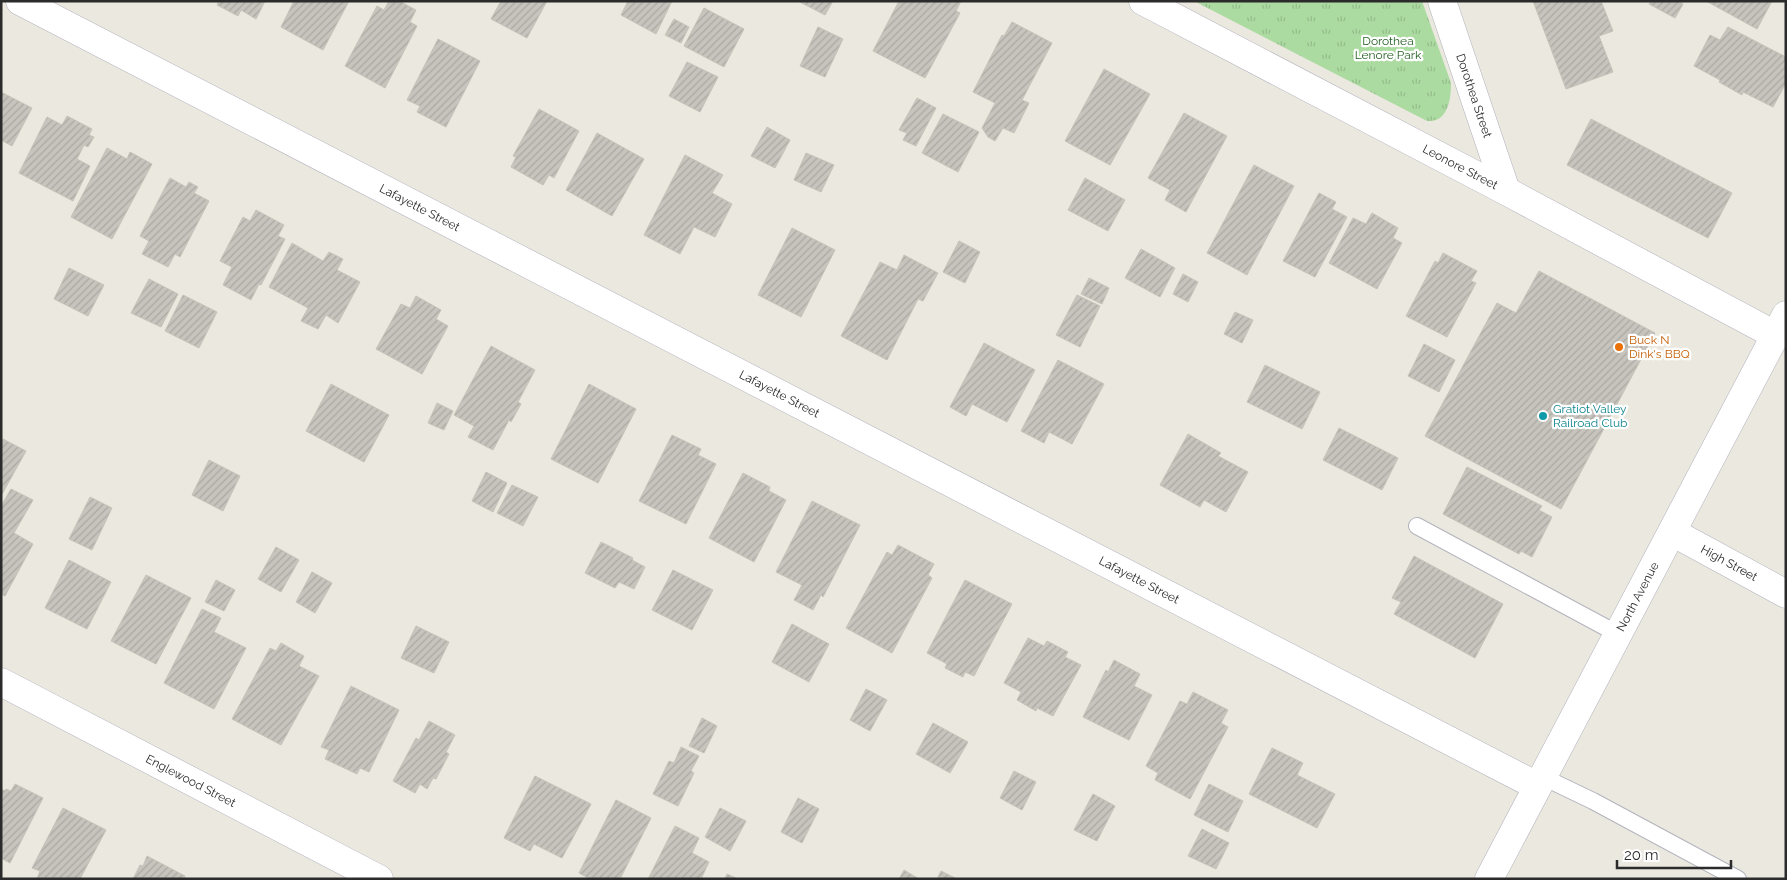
<svg xmlns="http://www.w3.org/2000/svg" width="1787" height="880" viewBox="0 0 1787 880" font-family="Raleway,sans-serif">
<style>
.park{fill:url(#park-tufts)}
.building{fill:url(#building-hatch);stroke:#c6c3b8}
.lines{fill:none;stroke-linecap:round;stroke-linejoin:round}
.lane-casing{stroke:#b2b3bd;stroke-width:18}
.street-casing{stroke:#b2b3bd;stroke-width:29}
.secondary-casing{stroke:#b2b3bd;stroke-width:29}
.lane{stroke:#fff;stroke-width:16}
.street{stroke:#fff;stroke-width:28}
.secondary{stroke:#fff;stroke-width:28}
.food-dot{fill:#e8710a;stroke:#fff;stroke-width:2}
.culture-dot{fill:#0f9aa8;stroke:#fff;stroke-width:2}
.labels{text-anchor:middle;dominant-baseline:central;stroke-width:4.5;stroke-linejoin:round;paint-order:stroke}
.park-label{font-size:12px;fill:#266023;stroke:#fff}
.street-label{font-size:12px;fill:#2b2b2b;stroke:#fff}
.food-label{font-size:12px;fill:#c56008;stroke:#fff;text-anchor:start}
.culture-label{font-size:12px;fill:#0d838f;stroke:#fff;text-anchor:start}
</style>
<defs>
<pattern id="park-tufts" width="24" height="20" patternUnits="userSpaceOnUse" patternTransform="scale(1.25)"><rect width="24" height="20" fill="#acdba1"/><path d="M3 7l-1-3M5 7V3M7 7l1-3M15 17l-1-3M17 17v-4M19 17l1-3" fill="none" stroke="#94bc8b"/></pattern>
<pattern id="building-hatch" width="6" height="6" patternUnits="userSpaceOnUse" patternTransform="scale(1.25)"><rect width="6" height="6" fill="#c7c4be"/><path d="M-1 1l2-2M0 6l6-6M5 7l2-2" fill="none" stroke="#aba9a3"/></pattern>
</defs>
<rect width="100%" height="100%" fill="#ebe8df"/>
<!-- park -->
<path class="park" d="M1194,1H1422L1451,83C1451,99 1448,123 1427,121Z"/>
<!-- building -->
<g class="building">
<path d="M219,1H265L256,19L241,10L238,16L217,5Z"/>
<path d="M294,1H349L323,50L281,27Z"/>
<path d="M389,1H399L416,10L410,22L417,26L385,88L345,66L377,6L384,10Z"/>
<path d="M501,1H547L527,38L491,19Z"/>
<path d="M628,1H672L656,34L621,15Z"/>
<path d="M798,1H833L825,15Z"/>
<path d="M899,1H961L956,11L960,13L925,78L873,51Z"/>
<path d="M1533,1H1601L1613,31L1599,36L1613,72L1566,89Z"/>
<path d="M1651,1H1678L1683,4L1675,18L1649,4Z"/>
<path d="M1706,1H1772L1757,29Z"/>
<path d="M704,8L744,29L724,67L684,46Z"/>
<path d="M674,19L689,27L681,43L665,35Z"/>
<path d="M1012,22L1052,43L1022,100L1029,103L1014,133L1003,128L995,141L988,137L982,128L995,103L973,92L1002,35L1004,36Z"/>
<path d="M818,27L843,39L825,77L800,66Z"/>
<path d="M1728,27L1786,57V83L1773,107L1743,92L1742,95L1719,82L1720,80L1694,66L1710,35L1720,40Z"/>
<path d="M438,39L480,61L446,127L417,112L420,106L407,100Z"/>
<path d="M687,62L718,77L700,112L669,96Z"/>
<path d="M1104,69L1150,94L1110,165L1065,141Z"/>
<path d="M1,92L32,108L12,146L1,140Z"/>
<path d="M917,98L936,108L916,146L903,140L907,133L899,130Z"/>
<path d="M539,109L579,131L554,178L549,175L543,185L511,167L516,157L513,156Z"/>
<path d="M1184,113L1227,136L1186,212L1165,200L1170,190L1148,178Z"/>
<path d="M943,114L979,132L958,172L922,153Z"/>
<path d="M67,116L92,129L89,135L94,137L88,147L84,145L77,159L90,166L73,201L19,173L47,117L62,125Z"/>
<path d="M1591,119L1732,193L1708,238L1567,165Z"/>
<path d="M767,127L790,140L775,168L751,156Z"/>
<path d="M597,133L644,159L612,216L566,190Z"/>
<path d="M107,148L127,159L130,152L152,164L112,239L71,217Z"/>
<path d="M806,153L834,165L821,192L794,180Z"/>
<path d="M685,155L723,175L712,193L732,204L715,237L694,227L680,254L644,235Z"/>
<path d="M1254,165L1294,186L1247,275L1207,253Z"/>
<path d="M170,178L186,187L189,182L198,187L194,193L209,201L180,257L175,254L168,267L142,254L149,241L140,236Z"/>
<path d="M1085,178L1125,200L1108,231L1068,210Z"/>
<path d="M1319,193L1336,202L1332,209L1347,217L1315,277L1283,261Z"/>
<path d="M256,210L284,225L278,236L285,239L261,285L259,284L251,300L223,285L232,267L220,261L243,217L250,221Z"/>
<path d="M1372,213L1398,228L1393,238L1402,243L1377,289L1329,263L1353,218L1366,224Z"/>
<path d="M792,228L835,250L801,317L758,295Z"/>
<path d="M959,241L980,252L965,283L943,272Z"/>
<path d="M292,243L323,261L329,252L343,259L337,270L360,282L338,323L326,315L318,329L301,321L308,308L269,287Z"/>
<path d="M1141,249L1175,268L1160,297L1125,278Z"/>
<path d="M1443,253L1477,271L1471,281L1476,283L1447,337L1406,316L1435,261L1438,263Z"/>
<path d="M904,255L938,273L923,301L918,299L887,360L841,336L880,262L897,270Z"/>
<path d="M69,268L104,285L88,316L54,299Z"/>
<path d="M1539,271L1655,333L1561,509L1425,436L1497,303L1516,313Z"/>
<path d="M1183,274L1198,282L1188,302L1173,294Z"/>
<path d="M1089,278L1109,288L1102,304L1081,294Z"/>
<path d="M149,279L178,294L161,327L131,313Z"/>
<path d="M183,295L217,312L199,348L165,331Z"/>
<path d="M1077,295L1100,306L1080,347L1056,335Z"/>
<path d="M416,296L441,310L436,319L448,326L422,374L376,349L401,304L410,308Z"/>
<path d="M1235,312L1253,320L1242,343L1224,334Z"/>
<path d="M984,343L1035,370L1007,422L972,404L966,416L950,407Z"/>
<path d="M1424,344L1455,360L1439,392L1408,376Z"/>
<path d="M491,346L535,370L518,402L521,404L511,422L509,420L493,450L468,437L474,426L454,415Z"/>
<path d="M1058,360L1104,384L1072,444L1049,432L1044,443L1021,431Z"/>
<path d="M1265,365L1320,392L1302,429L1247,402Z"/>
<path d="M331,384L389,415L364,462L306,431Z"/>
<path d="M589,384L636,409L598,483L551,459Z"/>
<path d="M437,403L453,411L444,430L428,423Z"/>
<path d="M1339,428L1398,458L1382,490L1323,460Z"/>
<path d="M1188,434L1221,453L1218,456L1248,472L1226,512L1204,500L1200,507L1160,485Z"/>
<path d="M672,435L701,449L698,455L716,464L686,524L639,501Z"/>
<path d="M3,439L26,451L1,496V442Z"/>
<path d="M209,460L240,476L223,511L192,495Z"/>
<path d="M1467,467L1542,506L1539,510L1552,517L1532,557L1521,551L1519,554L1443,514Z"/>
<path d="M486,472L507,483L493,512L472,501Z"/>
<path d="M743,473L770,487L769,491L786,500L754,562L709,538Z"/>
<path d="M512,485L538,497L523,526L497,513Z"/>
<path d="M11,489L33,500L14,533L33,544L5,596L1,594V506Z"/>
<path d="M90,497L112,508L92,550L69,539Z"/>
<path d="M812,501L860,525L823,597L821,595L813,610L794,600L802,585L776,572Z"/>
<path d="M601,542L633,558L632,560L645,567L634,589L619,582L615,588L585,573Z"/>
<path d="M898,545L934,564L928,575L932,578L892,653L846,628L887,552L892,555Z"/>
<path d="M276,547L299,560L281,592L258,579Z"/>
<path d="M1414,556L1503,604L1475,658L1394,614L1401,602L1392,598Z"/>
<path d="M69,560L111,582L87,629L45,608Z"/>
<path d="M673,570L713,590L692,630L652,610Z"/>
<path d="M312,572L332,583L315,613L296,602Z"/>
<path d="M146,575L191,598L156,664L111,641Z"/>
<path d="M216,580L235,590L224,611L205,602Z"/>
<path d="M965,580L1012,604L974,676L965,672L963,677L945,668L947,664L927,653Z"/>
<path d="M202,609L221,618L214,632L246,648L214,709L164,683Z"/>
<path d="M792,624L829,644L809,682L772,662Z"/>
<path d="M416,626L449,642L434,673L401,658Z"/>
<path d="M1028,638L1044,646L1047,641L1068,652L1065,657L1081,665L1053,716L1037,708L1036,711L1017,700L1021,692L1004,683Z"/>
<path d="M281,643L304,656L299,666L319,676L281,745L232,719L270,648L276,651Z"/>
<path d="M1114,660L1140,674L1134,686L1152,695L1129,740L1083,717L1106,670L1108,672Z"/>
<path d="M351,686L399,710L369,772L360,768L357,774L325,759L329,750L321,747Z"/>
<path d="M866,689L887,700L870,731L850,720Z"/>
<path d="M1193,692L1228,710L1221,723L1228,727L1190,799L1155,780L1158,773L1146,766L1180,701L1187,704Z"/>
<path d="M702,718L717,726L704,753L689,746Z"/>
<path d="M429,721L455,735L446,752L449,754L436,779L433,778L427,789L420,784L415,793L393,781L416,738L419,740Z"/>
<path d="M933,723L968,742L950,773L916,754Z"/>
<path d="M681,747L699,756L691,771L694,773L678,806L653,794L669,761L674,763Z"/>
<path d="M1272,748L1303,763L1297,775L1335,794L1317,828L1249,794Z"/>
<path d="M1014,771L1036,782L1022,810L1000,798Z"/>
<path d="M535,776L591,804L562,858L534,844L530,851L504,838Z"/>
<path d="M15,784L43,798L10,863L1,858V789L5,791L6,789L11,791Z"/>
<path d="M1209,784L1243,801L1228,832L1194,815Z"/>
<path d="M1093,794L1115,806L1097,841L1074,830Z"/>
<path d="M798,798L819,809L802,843L781,832Z"/>
<path d="M616,800L651,818L620,879H590L579,873Z"/>
<path d="M63,808L106,830L80,879H37L40,871L32,868Z"/>
<path d="M720,808L746,821L730,851L705,837Z"/>
<path d="M675,826L699,838L692,853L709,862L701,879H648Z"/>
<path d="M1202,829L1229,843L1216,869L1188,856Z"/>
<path d="M147,856L185,876L184,879H133L140,865L143,866Z"/>
<path d="M904,870L919,879H899Z"/>
<path d="M941,871L957,879H937Z"/>
<path d="M727,874L738,879H725Z"/>
</g>
<g class="lines">
<!-- lane casing -->
<g class="lane-casing">
<g id="lane">
<path d="M1417,526L1618,634"/>
<path d="M1543,777L1593,801L1738,879"/>
</g>
</g>
<!-- street casing -->
<g class="street-casing">
<g id="street">
<path id="s1" d="M20,1L1537,786"/>
<path id="s2" d="M1143,1L1506,191L1775,335"/>
<path id="s3" d="M1442,1L1506,191"/>
<path id="s4" d="M1672,532L1786,594"/>
<path id="s5" d="M1,682L379,879"/>
</g>
</g>
<!-- secondary casing -->
<g class="secondary-casing">
<g id="secondary">
<path id="s6" d="M1489,879L1786,315"/>
</g>
</g>
<!-- lane -->
<use href="#lane" class="lane"/>
<!-- street -->
<use href="#street" class="street"/>
<!-- secondary -->
<use href="#secondary" class="secondary"/>
</g>
<!-- markers -->
<circle class="food-dot" cx="1619" cy="347" r="5"/>
<circle class="culture-dot" cx="1543" cy="416" r="5"/>
<g class="labels">
<!-- park labels -->
<g class="park-label">
<text x="1388" y="41">Dorothea<tspan x="1388" dy="14">Lenore Park</tspan></text>
</g>
<!-- street labels -->
<g class="street-label">
<text stroke="none"><textPath href="#s3" startOffset="100">Dorothea Street</textPath></text>
<text stroke="none"><textPath href="#s2" startOffset="358">Leonore Street</textPath></text>
<text stroke="none"><textPath href="#s1" startOffset="450">Lafayette Street</textPath></text>
<text stroke="none"><textPath href="#s1" startOffset="855">Lafayette Street</textPath></text>
<text stroke="none"><textPath href="#s4" startOffset="65">High Street</textPath></text>
<text stroke="none"><textPath href="#s1" startOffset="1260">Lafayette Street</textPath></text>
<text stroke="none"><textPath href="#s6" startOffset="319">North Avenue</textPath></text>
<text stroke="none"><textPath href="#s5" startOffset="214">Englewood Street</textPath></text>
</g>
<!-- food labels -->
<g class="food-label">
<text x="1629" y="340">Buck N<tspan x="1629" dy="14">Dink's BBQ</tspan></text>
</g>
<!-- culture labels -->
<g class="culture-label">
<text x="1553" y="409">Gratiot Valley<tspan x="1553" dy="14">Railroad Club</tspan></text>
</g>
</g>
<!-- border -->
<rect width="1787" height="880" fill="none" stroke="#2b2b2b" stroke-width="5"/>
<!-- scale -->
<path d="M1617 860v8h114v-8" fill="none" stroke="#2b2b2b" stroke-width="2.5"/>
<text x="1624" y="860" font-size="15" fill="#2b2b2b" stroke="#ffffff" stroke-width="4" paint-order="stroke">20 m</text>
</svg>
